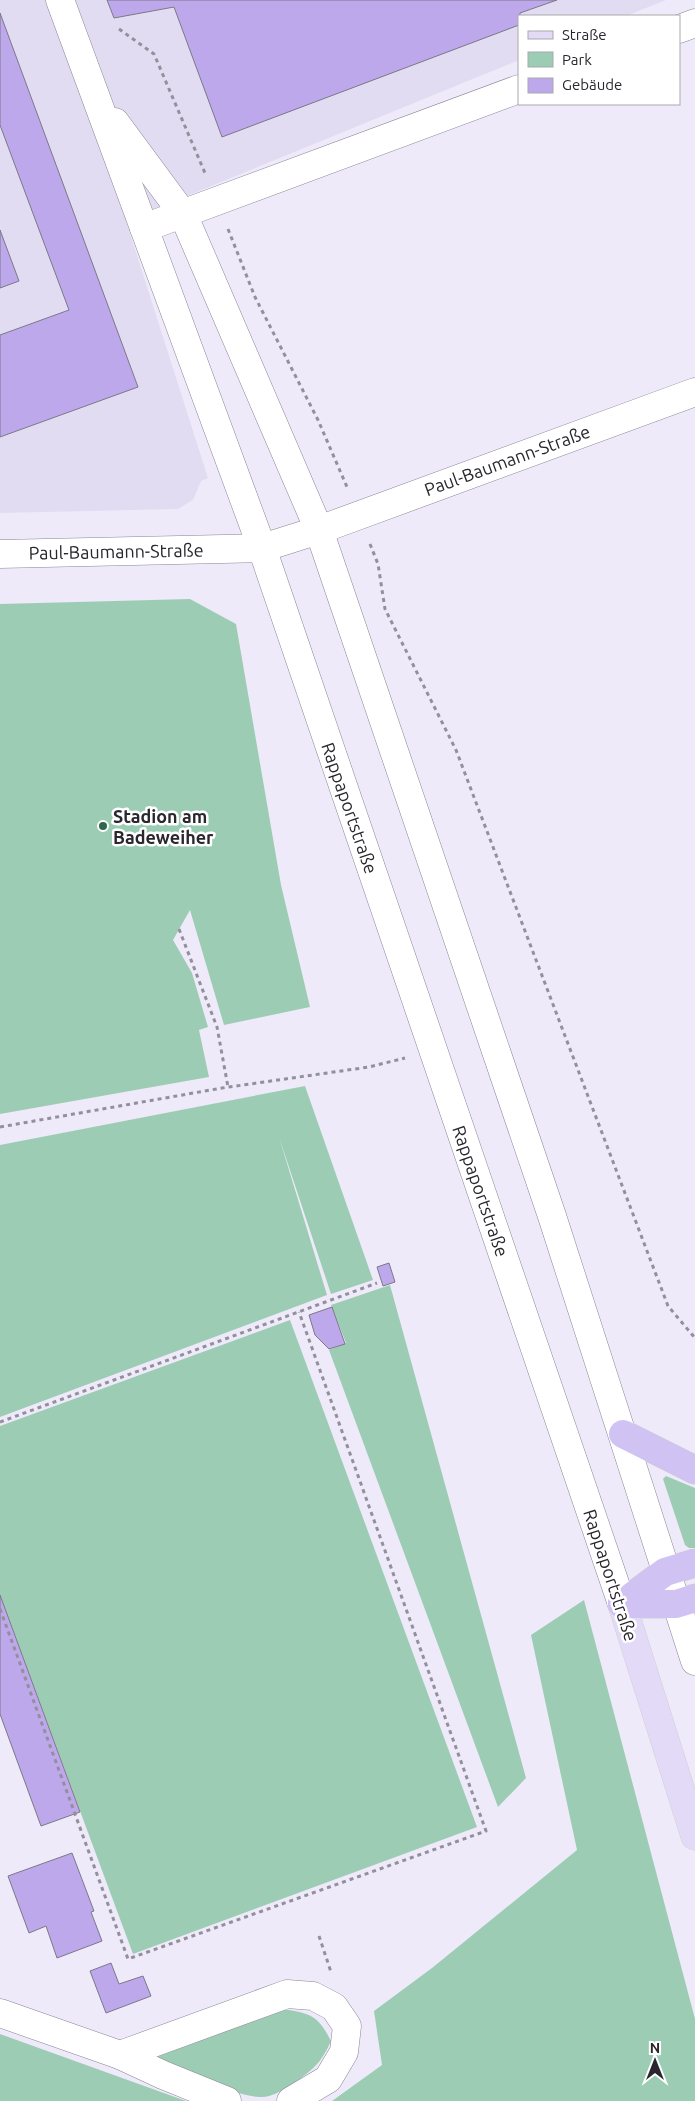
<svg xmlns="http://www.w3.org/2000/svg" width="695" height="2101" viewBox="0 0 695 2101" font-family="Ubuntu,sans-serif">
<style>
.built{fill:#e2dcf3}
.green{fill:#9ccdb4}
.building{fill:#bda8ec;stroke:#7c7886}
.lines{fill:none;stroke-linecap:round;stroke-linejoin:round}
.street-casing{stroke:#8a8695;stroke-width:29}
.secondary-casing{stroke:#8a8695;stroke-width:29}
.primary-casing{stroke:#d0cfd1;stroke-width:29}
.highway-casing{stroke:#d0cfd1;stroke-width:29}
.path{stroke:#93909c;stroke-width:3;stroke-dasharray:4 4;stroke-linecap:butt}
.street{stroke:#fff;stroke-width:28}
.secondary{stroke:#fff;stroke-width:28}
.primary{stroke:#e3daf8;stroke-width:28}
.highway{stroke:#d0c2f3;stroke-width:28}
.poi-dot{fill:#2f664e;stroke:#fff;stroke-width:2}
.labels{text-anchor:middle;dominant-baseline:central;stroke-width:5;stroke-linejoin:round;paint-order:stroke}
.street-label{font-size:18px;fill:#29272d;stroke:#fff}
.poi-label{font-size:18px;font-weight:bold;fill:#29272d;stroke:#fff;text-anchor:start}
</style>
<rect width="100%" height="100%" fill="#eeeafa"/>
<!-- built -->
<path class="built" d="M0,0H666L626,16H519V60L126,221L208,478L201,481L193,500L178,509L0,513Z"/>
<!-- green -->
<g class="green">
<path d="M190,599L236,624L281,885L310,1007L224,1025L190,910L173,940L192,973L208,1027L199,1030L209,1077L0,1114V604Z"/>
<path d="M305,1086L373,1280L331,1294L279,1137L327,1295L0,1417V1145Z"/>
<path d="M390,1285L526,1778L498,1807L329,1350L346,1343L331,1305Z"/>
<path d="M290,1320L477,1827L133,1954L0,1595V1426Z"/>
<path d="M666,1476L695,1488V1548H689L685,1545L663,1479Z"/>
<path d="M584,1600L695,2019V2101H332L382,2065L374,2011L432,1968L577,1850L531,1635Z"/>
<path d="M282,2009C310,2013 318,2015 331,2041C322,2061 315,2068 297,2081C286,2088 273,2098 259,2097C229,2095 183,2069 155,2056Z"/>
<path d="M0,2034L186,2101H0Z"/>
</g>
<!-- building -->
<g class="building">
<path d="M107,0H557L520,13L519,25L222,137L174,7L114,18Z"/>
<path d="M0,13L138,387L0,437V335L69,310L0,125Z"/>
<path d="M0,230L19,281L0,288Z"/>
<path d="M389,1263L395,1282L383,1286L377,1267Z"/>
<path d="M332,1307L345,1344L329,1349L315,1335L309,1315Z"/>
<path d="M0,1595L80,1812L41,1826L0,1714Z"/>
<path d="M72,1853L94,1911L91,1912L102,1941L57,1958L46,1926L29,1933L8,1876Z"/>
<path d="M111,1963L119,1984L143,1976L151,1996L106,2013L90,1971Z"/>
</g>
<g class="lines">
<!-- street casing -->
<g class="street-casing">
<g id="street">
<path d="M60,0L262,548"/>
<path d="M679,29L695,23"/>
<path d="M115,122L183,214L319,530"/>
<path d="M144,228L519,89"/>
<path d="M0,2013L120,2055L163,2075L227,2101"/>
<path d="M120,2055L287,1994L313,1996L334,2007L347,2026L344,2052L328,2079L291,2101"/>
</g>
</g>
<!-- secondary casing -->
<g class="secondary-casing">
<g id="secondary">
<path d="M319,530L552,1216L695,1661"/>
<path d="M262,548L622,1604"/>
<path d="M0,554L262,548L319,530L695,392"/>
</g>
</g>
<!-- primary casing -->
<g class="primary-casing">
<path id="primary" d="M622,1604L695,1836"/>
</g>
<!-- highway casing -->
<g class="highway-casing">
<g id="highway">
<path d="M623,1434L695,1470"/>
<path d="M622,1604L665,1572L695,1563"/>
<path d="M622,1604H676L695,1598"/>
</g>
</g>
<!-- path -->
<g class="path">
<path d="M119,29L154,54L205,173"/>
<path d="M228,229L255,297L318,420L347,487"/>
<path d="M370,544L378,564L385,609L456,750L668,1306L695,1338"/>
<path d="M179,929L217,1027L228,1087"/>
<path d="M0,1127L222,1088L369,1067L405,1058"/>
<path d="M0,1422L377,1283"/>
<path d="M0,1609L128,1959L486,1831L299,1312"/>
<path d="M319,1936L331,1972"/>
</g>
<!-- street -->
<use href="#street" class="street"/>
<!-- secondary -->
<use href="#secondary" class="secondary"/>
<!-- primary -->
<use href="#primary" class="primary"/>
<!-- highway -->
<use href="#highway" class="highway"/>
</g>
<!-- markers -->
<circle class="poi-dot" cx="103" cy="826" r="5"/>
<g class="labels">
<!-- street labels -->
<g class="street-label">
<text transform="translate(507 460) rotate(-20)">Paul-Baumann-Straße</text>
<text transform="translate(116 551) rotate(-1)">Paul-Baumann-Straße</text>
<text transform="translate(350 808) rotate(71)">Rappaportstraße</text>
<text transform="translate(481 1191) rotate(71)">Rappaportstraße</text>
<text transform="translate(611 1575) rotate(72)">Rappaportstraße</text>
</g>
<!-- poi labels -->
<g class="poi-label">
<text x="113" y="816">Stadion am<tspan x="113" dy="21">Badeweiher</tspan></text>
</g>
</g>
<!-- legend -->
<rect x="518" y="15" width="162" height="90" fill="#ffffff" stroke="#a9a9ab"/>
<rect x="528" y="31" width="25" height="8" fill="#e3daf8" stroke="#a9a9ab"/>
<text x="562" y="40" font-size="15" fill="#29272d">Straße</text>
<rect x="528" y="52" width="25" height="15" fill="#9ccdb4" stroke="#a9a9ab"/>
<text x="562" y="65" font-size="15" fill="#29272d">Park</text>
<rect x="528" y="78" width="25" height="15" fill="#bda8ec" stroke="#a9a9ab"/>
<text x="562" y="90" font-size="15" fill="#29272d">Gebäude</text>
<!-- north arrow -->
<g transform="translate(655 2061)" stroke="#ffffff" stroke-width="4" paint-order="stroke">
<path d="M0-4L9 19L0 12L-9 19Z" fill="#29272d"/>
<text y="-8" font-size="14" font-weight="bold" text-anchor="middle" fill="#29272d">N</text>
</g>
</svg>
